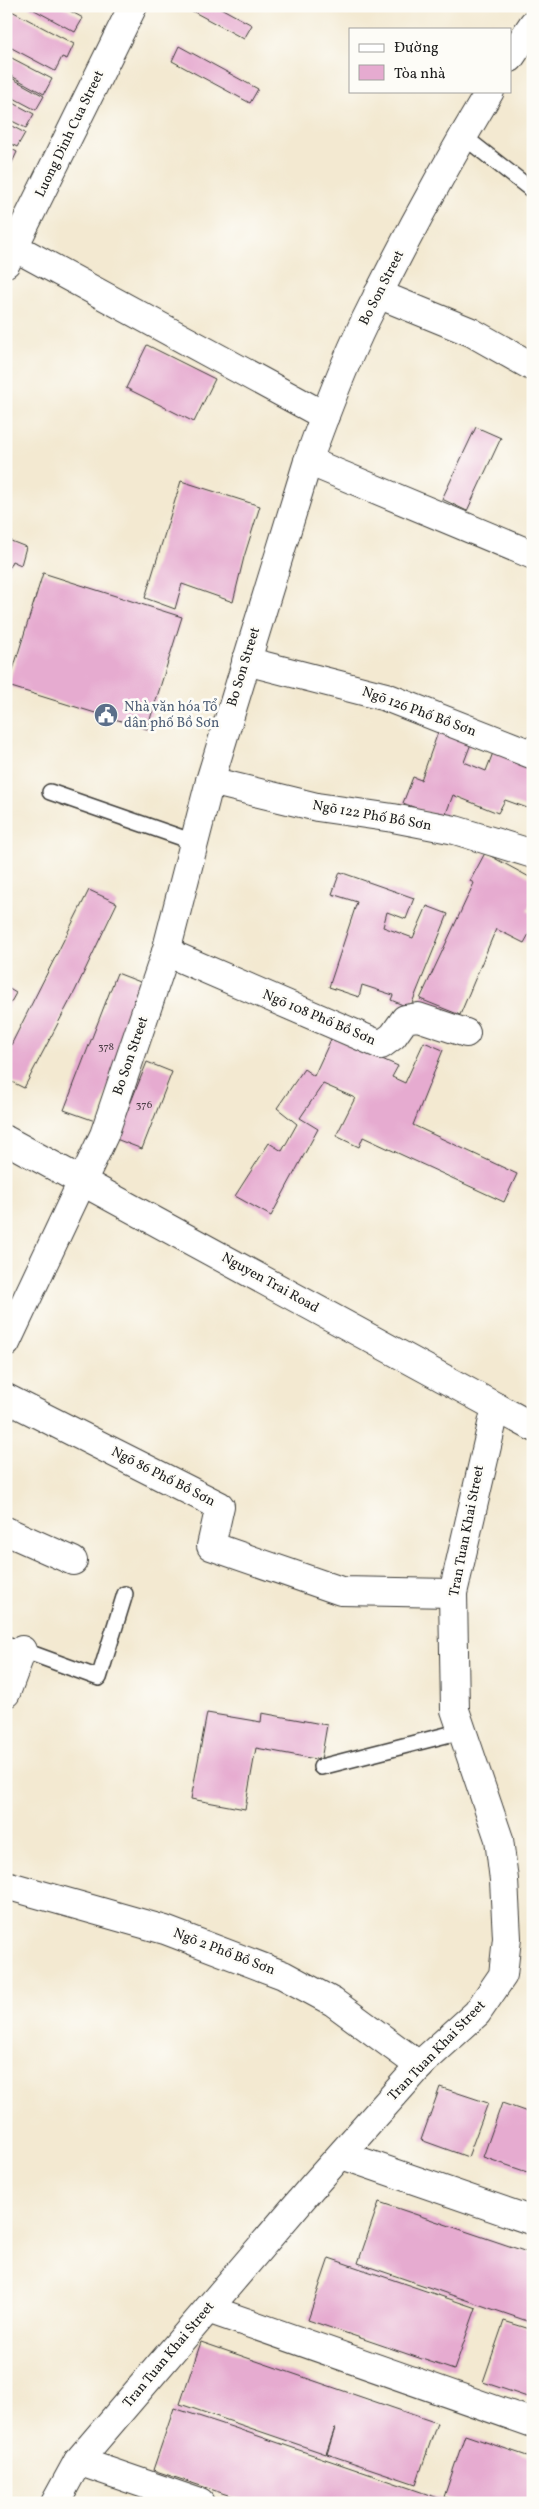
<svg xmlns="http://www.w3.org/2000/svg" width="539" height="2509" viewBox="0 0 539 2509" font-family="Vollkorn,serif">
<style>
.building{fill:#e6abd0}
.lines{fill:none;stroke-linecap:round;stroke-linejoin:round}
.lane-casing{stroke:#3c3b37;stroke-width:18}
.street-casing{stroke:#3c3b37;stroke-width:30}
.secondary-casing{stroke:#3c3b37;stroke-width:30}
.highway-casing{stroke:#3c3b37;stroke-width:30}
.lane{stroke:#fff;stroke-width:15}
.street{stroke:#fff;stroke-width:28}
.secondary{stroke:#fff;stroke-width:28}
.highway{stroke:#fff;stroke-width:28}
.labels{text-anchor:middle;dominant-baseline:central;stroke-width:5;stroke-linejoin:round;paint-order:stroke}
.number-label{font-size:11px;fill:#4e4049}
.street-label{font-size:14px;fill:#1c1c1c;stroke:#fdfcf7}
.service-label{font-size:14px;fill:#4e5e75;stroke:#fdfcf7;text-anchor:start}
</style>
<rect width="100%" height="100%" fill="#fdfcf7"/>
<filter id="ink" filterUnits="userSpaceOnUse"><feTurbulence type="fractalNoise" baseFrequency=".02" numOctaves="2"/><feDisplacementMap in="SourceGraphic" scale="10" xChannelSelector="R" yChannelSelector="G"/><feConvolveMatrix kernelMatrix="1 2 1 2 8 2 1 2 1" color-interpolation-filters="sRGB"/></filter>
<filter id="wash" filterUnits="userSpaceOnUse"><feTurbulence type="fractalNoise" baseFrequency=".0096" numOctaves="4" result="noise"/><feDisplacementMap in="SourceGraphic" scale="20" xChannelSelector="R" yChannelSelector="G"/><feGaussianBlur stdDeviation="1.12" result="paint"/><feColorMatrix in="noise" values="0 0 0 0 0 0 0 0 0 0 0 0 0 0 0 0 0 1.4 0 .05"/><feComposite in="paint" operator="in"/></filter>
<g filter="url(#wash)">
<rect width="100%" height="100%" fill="#f3e9d1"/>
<g id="blocks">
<!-- building -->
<g class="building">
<path d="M27,6H61L83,18L75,32Z"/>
<path d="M183,6H217L252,25L244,39Z"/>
<path d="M6,8L74,44L67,59L62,57L55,71L6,45Z"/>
<path d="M179,46L258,89L250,103L172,61Z"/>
<path d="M6,55L52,79L44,94L6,73Z"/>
<path d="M6,75L44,96L36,110L6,94Z"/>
<path d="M6,99L34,114L26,128L6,118Z"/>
<path d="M6,123L25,133L17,147L6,141Z"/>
<path d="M6,146L17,152L10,167L6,165Z"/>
<path d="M147,345L215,379L194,422L126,388Z"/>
<path d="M476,427L501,438L467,511L442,499Z"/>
<path d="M181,481L260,506L244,557L233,602L182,584L175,609L145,598Z"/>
<path d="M6,539L26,547L21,565L12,561L6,574Z"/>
<path d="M43,573L182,617L147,729L8,686Z"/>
<path d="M441,724L474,736L464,762L486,771L494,750L533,765V810L505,800L498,813L453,795L444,819L403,803L413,777L421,780Z"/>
<path d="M485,853L533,879V900L527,911L533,913V927L524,943L496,929L460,1015L420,999L474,883L470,881Z"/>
<path d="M340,872L414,898L406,919L387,912L383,927L413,938L427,906L448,914L410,1008L391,1000L393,995L362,985L359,997L329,987L357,902L332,894Z"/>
<path d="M89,890L117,903L75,991L24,1088L6,1079V1055Z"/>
<path d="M117,973L148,985L95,1121L64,1110Z"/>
<path d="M6,987L16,993L6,1011Z"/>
<path d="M332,1037L398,1066L392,1077L405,1083L424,1042L443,1050L413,1125L517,1174L504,1202L363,1137L359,1147L336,1136L355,1098L323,1084L300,1118L318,1129L271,1216L235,1196L269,1143L282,1151L297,1124L277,1108L304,1069L314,1076Z"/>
<path d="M147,1062L172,1072L142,1149L116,1139Z"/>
<path d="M207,1713L261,1722L262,1713L327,1725L321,1760L256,1748L245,1809L191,1799Z"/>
<path d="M440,2087L488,2103L468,2157L421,2140Z"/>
<path d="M502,2103L533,2114V2165L530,2173L483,2157Z"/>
<path d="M379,2202L533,2254V2323L358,2263Z"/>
<path d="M329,2258L476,2308L454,2370L308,2320Z"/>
<path d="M504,2321L533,2330V2399L483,2382Z"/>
<path d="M201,2342L437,2423L416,2484L327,2454L335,2428L326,2454L180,2404Z"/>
<path d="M174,2408L235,2428L453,2503H252L153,2470Z"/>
<path d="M465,2435L533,2458V2503H461L444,2497Z"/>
</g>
</g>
</g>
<g filter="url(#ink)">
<use href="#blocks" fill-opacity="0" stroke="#3c3b37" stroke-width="1"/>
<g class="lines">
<!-- lane casing -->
<g class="lane-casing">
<g id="lane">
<path d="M463,136L533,191"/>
<path d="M50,792L194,842"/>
<path d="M6,1644L99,1678L125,1594"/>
<path d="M321,1767L462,1731"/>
</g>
</g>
<!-- street casing -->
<g class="street-casing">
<g id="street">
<path d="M14,247L325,416"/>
<path d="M6,263L133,6"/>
<path d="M378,294L471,332L533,367"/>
<path d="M308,461L533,555"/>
<path d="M246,661L386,697L531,754"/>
<path d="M210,781L317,807L393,818L455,830L533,854"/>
<path d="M166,952L381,1045L393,1036L405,1019L418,1017L466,1033"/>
<path d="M6,1398L220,1506L211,1546L341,1591L453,1593"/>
<path d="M6,1531L73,1561"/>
<path d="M6,1693L22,1650"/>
<path d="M6,1885L165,1930L283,1975L333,2002L420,2066"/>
<path d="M342,2155L533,2221"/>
<path d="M208,2309L533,2423"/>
<path d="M78,2461L200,2503"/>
<path d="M55,2503L78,2461L312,2187L425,2060L477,2013L503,1975L507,1938L504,1880L499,1839L455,1710L453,1593L496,1407"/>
</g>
</g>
<!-- secondary casing -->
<g class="secondary-casing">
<g id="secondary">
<path d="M510,58L533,24"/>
<path d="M6,1343L104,1135L166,952L210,781L308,461C325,414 343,366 365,321C403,243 445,166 490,91"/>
</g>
</g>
<!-- highway casing -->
<g class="highway-casing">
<path id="highway" d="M6,1140L533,1427"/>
</g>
<!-- lane -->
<use href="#lane" class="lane"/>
<!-- street -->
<use href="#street" class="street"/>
<!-- secondary -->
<use href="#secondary" class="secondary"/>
<!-- highway -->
<use href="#highway" class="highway"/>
</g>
</g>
<!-- icons -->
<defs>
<g id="civic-disc" transform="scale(1.25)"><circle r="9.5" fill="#5c6f8a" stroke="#fdfcf7"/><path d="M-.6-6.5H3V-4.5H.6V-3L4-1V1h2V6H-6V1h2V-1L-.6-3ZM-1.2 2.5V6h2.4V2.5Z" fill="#fff"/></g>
</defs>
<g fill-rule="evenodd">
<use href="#civic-disc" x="106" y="715"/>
</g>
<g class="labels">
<!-- number labels -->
<g class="number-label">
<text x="106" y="1047">378</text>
<text x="144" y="1105">376</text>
</g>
<!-- street labels -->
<g class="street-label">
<text transform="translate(70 134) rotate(-64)">Luong Dinh Cua Street</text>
<text transform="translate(382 288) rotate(-63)">Bo Son Street</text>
<text transform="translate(244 667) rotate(-73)">Bo Son Street</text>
<text transform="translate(419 712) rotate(20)">Ngõ 126 Phố Bồ Sơn</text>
<text transform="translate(372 816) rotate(10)">Ngõ 122 Phố Bồ Sơn</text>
<text transform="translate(319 1018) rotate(23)">Ngõ 108 Phố Bồ Sơn</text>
<text transform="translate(131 1056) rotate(-71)">Bo Son Street</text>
<text transform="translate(270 1283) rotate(29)">Nguyen Trai Road</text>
<text transform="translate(163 1477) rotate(27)">Ngõ 86 Phố Bồ Sơn</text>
<text transform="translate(467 1531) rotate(-79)">Tran Tuan Khai Street</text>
<text transform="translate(224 1952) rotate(21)">Ngõ 2 Phố Bồ Sơn</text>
<text transform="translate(437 2051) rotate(-46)">Tran Tuan Khai Street</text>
<text transform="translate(169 2355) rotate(-50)">Tran Tuan Khai Street</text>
</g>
<!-- service labels -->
<g class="service-label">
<text x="124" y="707">Nhà văn hóa Tổ<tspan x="124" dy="16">dân phố Bồ Sơn</tspan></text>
</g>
</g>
<!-- margin -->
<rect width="539" height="2509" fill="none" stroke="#fdfcf7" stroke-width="25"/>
<!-- legend -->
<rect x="349" y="28" width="162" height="65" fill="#fdfcf7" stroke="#a3a29f"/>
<rect x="359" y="44" width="25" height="8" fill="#ffffff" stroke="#a3a29f"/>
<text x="394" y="52" font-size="15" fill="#1c1c1c">Đường</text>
<rect x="359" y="65" width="25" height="15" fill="#e6abd0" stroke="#a3a29f"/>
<text x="394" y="78" font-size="15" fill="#1c1c1c">Tòa nhà</text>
</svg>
